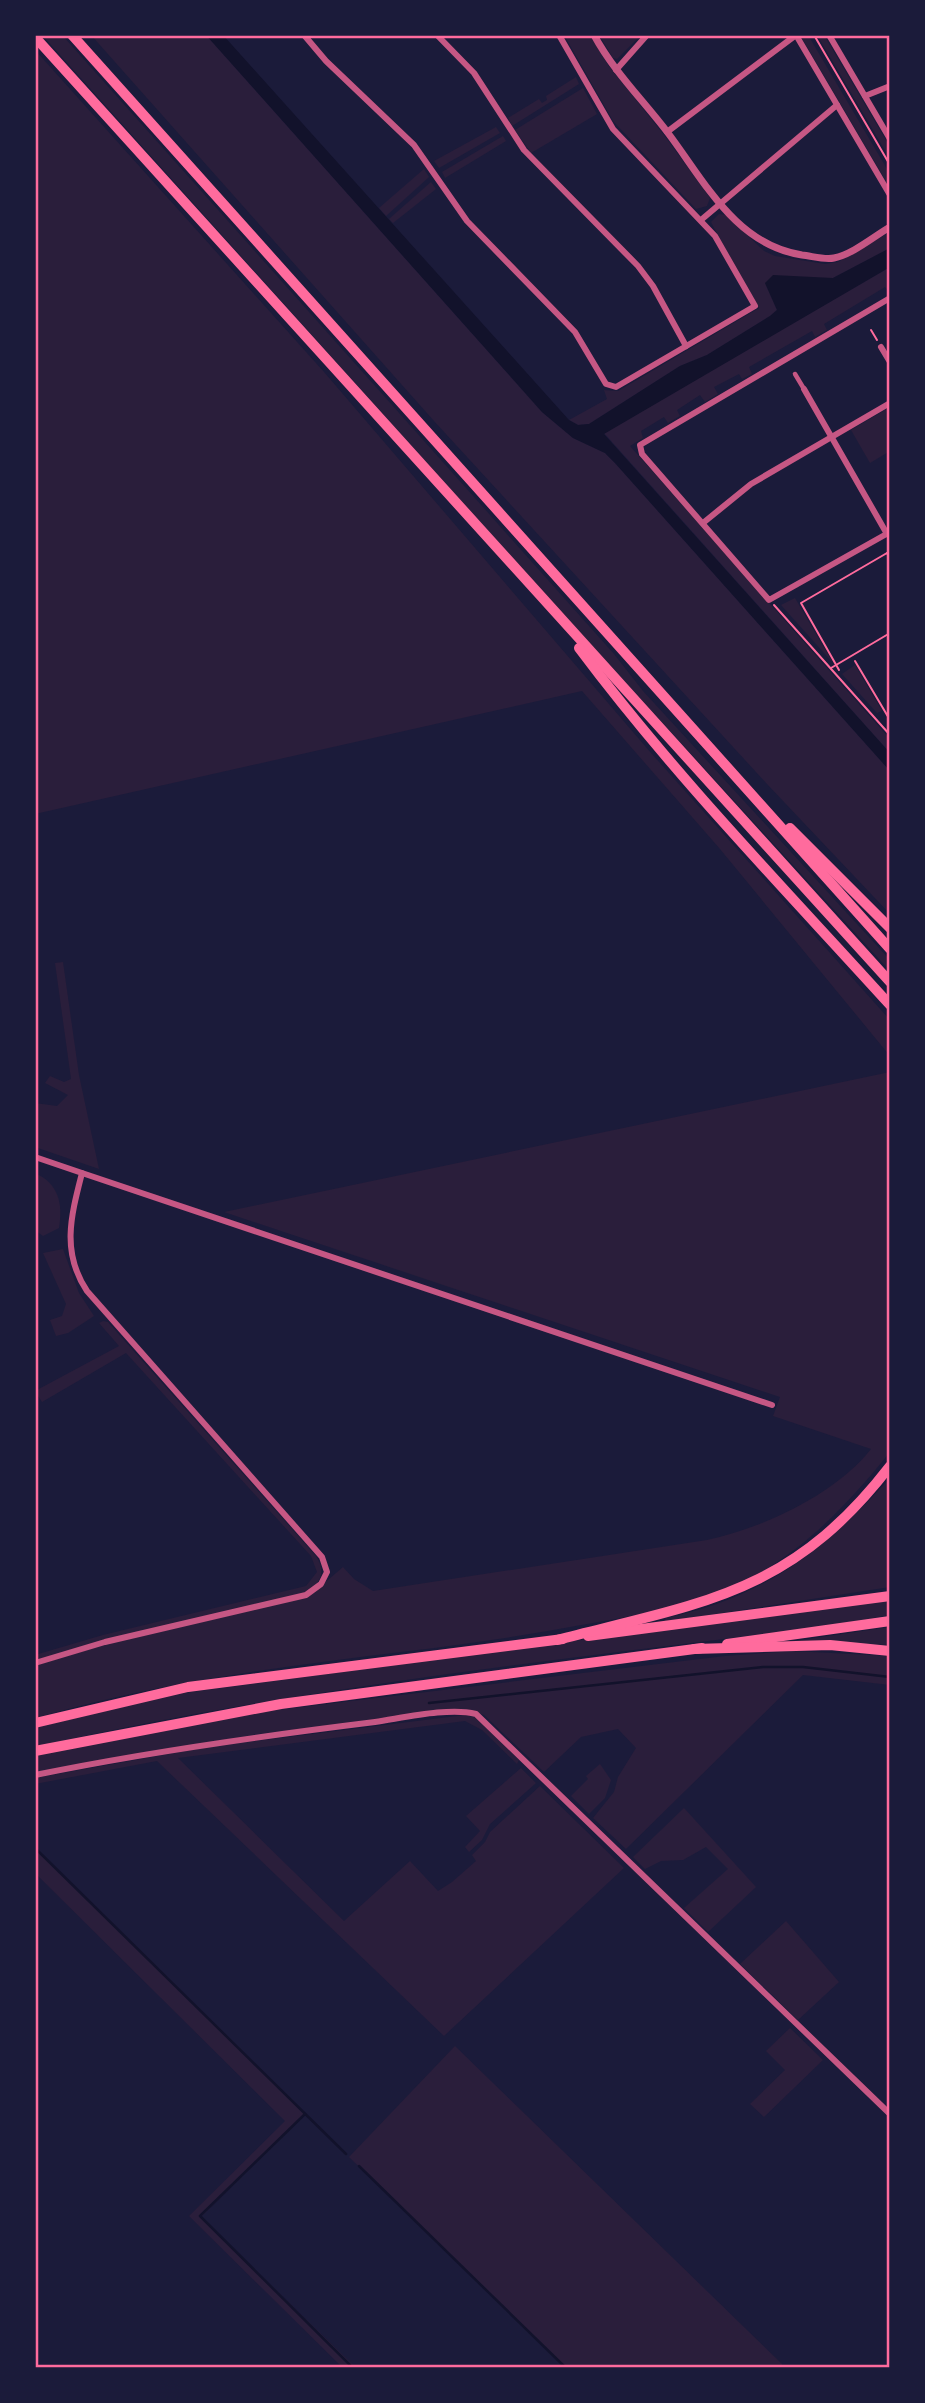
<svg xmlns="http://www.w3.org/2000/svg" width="925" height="2403" viewBox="0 0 925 2403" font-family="'Noto Sans',sans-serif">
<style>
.green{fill:#2a1e3b}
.water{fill:#12122b}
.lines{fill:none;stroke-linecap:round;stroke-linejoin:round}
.stream{stroke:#12122b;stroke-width:2.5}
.path{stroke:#ff6b9d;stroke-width:2}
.pedestrian{stroke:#c65784;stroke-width:4.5}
.minor{stroke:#c65784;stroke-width:6}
.tertiary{stroke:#c65784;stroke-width:7}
.trunk{stroke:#ff6b9d;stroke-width:10}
.motorway{stroke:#ff6b9d;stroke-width:10}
.neatline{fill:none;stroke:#ff6b9d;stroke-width:2.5}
</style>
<rect width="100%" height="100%" fill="#1b1b3a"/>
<!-- green -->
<g class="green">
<path d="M42,35H62L614,654L643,691L890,960V971L563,614Z"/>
<path d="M91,35H206L542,412L573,438L605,453L615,463L890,771V914L767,784L434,421Z"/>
<path d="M564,35H590L608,65L664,135L710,198L707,206L696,209L613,121Z"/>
<path d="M604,35H641L617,59L613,58L601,38Z"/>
<path d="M800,35H808L890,174V188Z"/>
<path d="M817,35H824L890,147V159Z"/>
<path d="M35,50L324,372L651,753L890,1020V1056L720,849L582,691L35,814Z"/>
<path d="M576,77L579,84L512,126L508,118L539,99L542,103L547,100L546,96Z"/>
<path d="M583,88L597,114L531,153L515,130Z"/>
<path d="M496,127L500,133L439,168L434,161Z"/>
<path d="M503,136L506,141L445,178L442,172Z"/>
<path d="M424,169L429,177L386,216L379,208Z"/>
<path d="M431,182L436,189L393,223L389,219Z"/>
<path d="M719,214L726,215L764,251L775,256L825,264L838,262L890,232V248L833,278L765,283L777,310L770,316L707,355L680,366L589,424L578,425L569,420L607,399L604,390L618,391L759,308L714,228L711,222Z"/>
<path d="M890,267V293L885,287L824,324L827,330L815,337L812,331L749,367L752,374L742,379L739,374L714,387L718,394L705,402L700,395L677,410L680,416L668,423L664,417L641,431L643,438L630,446L890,739V753L604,433Z"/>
<path d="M890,407V451L870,463L851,430Z"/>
<path d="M795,598L833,663L781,605Z"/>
<path d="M855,665L882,711L877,713L842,674Z"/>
<path d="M63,962L79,1075L99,1169L35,1147V1103L57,1106L68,1095L45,1083L50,1076L64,1082L71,1079L55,963Z"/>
<path d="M890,1072V1452C849,1503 804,1551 745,1581C697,1605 640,1615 587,1624C528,1635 469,1644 409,1651C283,1666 157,1683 35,1718V1665L105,1645L308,1597L343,1567L354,1579L373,1591L707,1540C763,1528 836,1494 871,1449L773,1416L780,1397L224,1212Z"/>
<path d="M35,1173C59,1184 63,1204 59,1228L43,1236L35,1230Z"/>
<path d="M63,1249L79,1293L94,1316L68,1333L56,1336L50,1320L62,1316L66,1304L43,1253Z"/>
<path d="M103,1321L108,1322L316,1556C327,1573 320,1584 304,1593L35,1660V1655L103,1635L306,1586L317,1572L311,1556L126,1353L42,1402L35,1391L119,1346L99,1323Z"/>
<path d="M890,1478V1587L664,1622L666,1618C765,1597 823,1551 890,1478Z"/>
<path d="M890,1599V1615L827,1626C562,1660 295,1687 35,1747V1727L184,1693Z"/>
<path d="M890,1627V1645L794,1641Z"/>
<path d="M793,1651L890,1656V1685L803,1675L626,1849L593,1818L614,1792L618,1777L636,1748L618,1729L581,1737L544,1772L484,1715L466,1709L259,1734L35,1772V1755L268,1711L725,1656Z"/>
<path d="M465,1715L477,1718L519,1760L517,1764L482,1730L465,1721L178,1758L344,1921L410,1861L438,1891L452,1882L476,1861L472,1855L485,1842L490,1832L540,1786L624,1868L444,2036L157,1761L35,1784V1778L208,1747Z"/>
<path d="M600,1764L611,1780L605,1798L589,1814L571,1796L588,1779L586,1776Z"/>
<path d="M521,1768L536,1783L490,1824L482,1840L469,1852L465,1847L480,1831L466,1816Z"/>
<path d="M684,1808L756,1887L708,1932L684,1908L728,1869L706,1847L683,1860L661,1861L645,1869L633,1857Z"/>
<path d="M35,1848L305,2114L201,2217L356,2368H343L189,2216L285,2121L35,1873Z"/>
<path d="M786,1921L839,1982L798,2020L740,1964Z"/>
<path d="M790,2028L823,2060L764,2117L750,2104L785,2070L766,2051Z"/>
<path d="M455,2046L782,2364V2368H566L349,2157Z"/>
</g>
<!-- water -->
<path class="water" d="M206,35H223L569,420L578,425L589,424L680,366L707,355L770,316L777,310L765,283L773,275L833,278L890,248V267L604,434L890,753V771L615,463L605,453L573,438L542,412Z"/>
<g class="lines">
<!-- stream -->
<g class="stream">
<path d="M429,1703L763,1667H803L890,1677"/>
<path d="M35,1848L346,2154"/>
<path d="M305,2114L200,2216L353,2368"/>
<path d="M359,2166L566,2368"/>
</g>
<!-- path -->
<g class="path">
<path d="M814,35L890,165"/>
<path d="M871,330L877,340"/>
<path d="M890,551L887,553L890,559"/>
<path d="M774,605L890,735"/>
<path d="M855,661L890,720"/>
<path d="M831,668L890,633"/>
<path d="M839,670L801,603L887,553"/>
</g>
<!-- pedestrian -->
<path class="pedestrian" d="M795,374L804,389"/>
<!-- minor -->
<g class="minor">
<path d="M304,35L326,61L414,145L467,221L575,332L606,384L616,387L755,306L715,236L613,129L559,35"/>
<path d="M437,35L474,73L524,150L638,266L653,286L686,346"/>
<path d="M829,35L890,139"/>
<path d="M616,70L647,35"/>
<path d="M865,96L890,86"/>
<path d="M667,132L796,35L890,195"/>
<path d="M701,220L837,105"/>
<path d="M890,298L640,445L642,454L769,600L890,532"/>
<path d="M881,347L890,362"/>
<path d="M804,389L887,534"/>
<path d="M703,523L751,484L890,403"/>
<path d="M35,1157L82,1173C71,1216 61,1252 87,1291L322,1557L327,1572L321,1584L306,1595L105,1642L35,1663"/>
<path d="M82,1173L772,1405"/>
<path d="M35,1775C147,1752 261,1736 375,1722C403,1718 449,1707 476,1714L890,2114"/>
</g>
<!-- tertiary -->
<path class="tertiary" d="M594,35C614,72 643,100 668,133C705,182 736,245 802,255C812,256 824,260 834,258C853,254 873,237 890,227"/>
<!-- trunk -->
<g class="trunk">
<path d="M588,1636L890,1596"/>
<path d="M727,1644L890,1621"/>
<path d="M35,1723L188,1687L563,1639"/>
<path d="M35,1751L281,1704L702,1648"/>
</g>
<!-- motorway -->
<g class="motorway">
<path d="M72,35L890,949"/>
<path d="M35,37L890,982"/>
<path d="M579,648C674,775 784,888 890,1005"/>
<path d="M790,828L890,928"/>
<path d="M557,1640C704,1602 791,1594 890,1466"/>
<path d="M694,1649L830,1645L890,1651"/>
</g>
</g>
<!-- border -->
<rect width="925" height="2403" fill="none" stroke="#1b1b3a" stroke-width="74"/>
<rect x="37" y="37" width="851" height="2329" class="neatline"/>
</svg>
